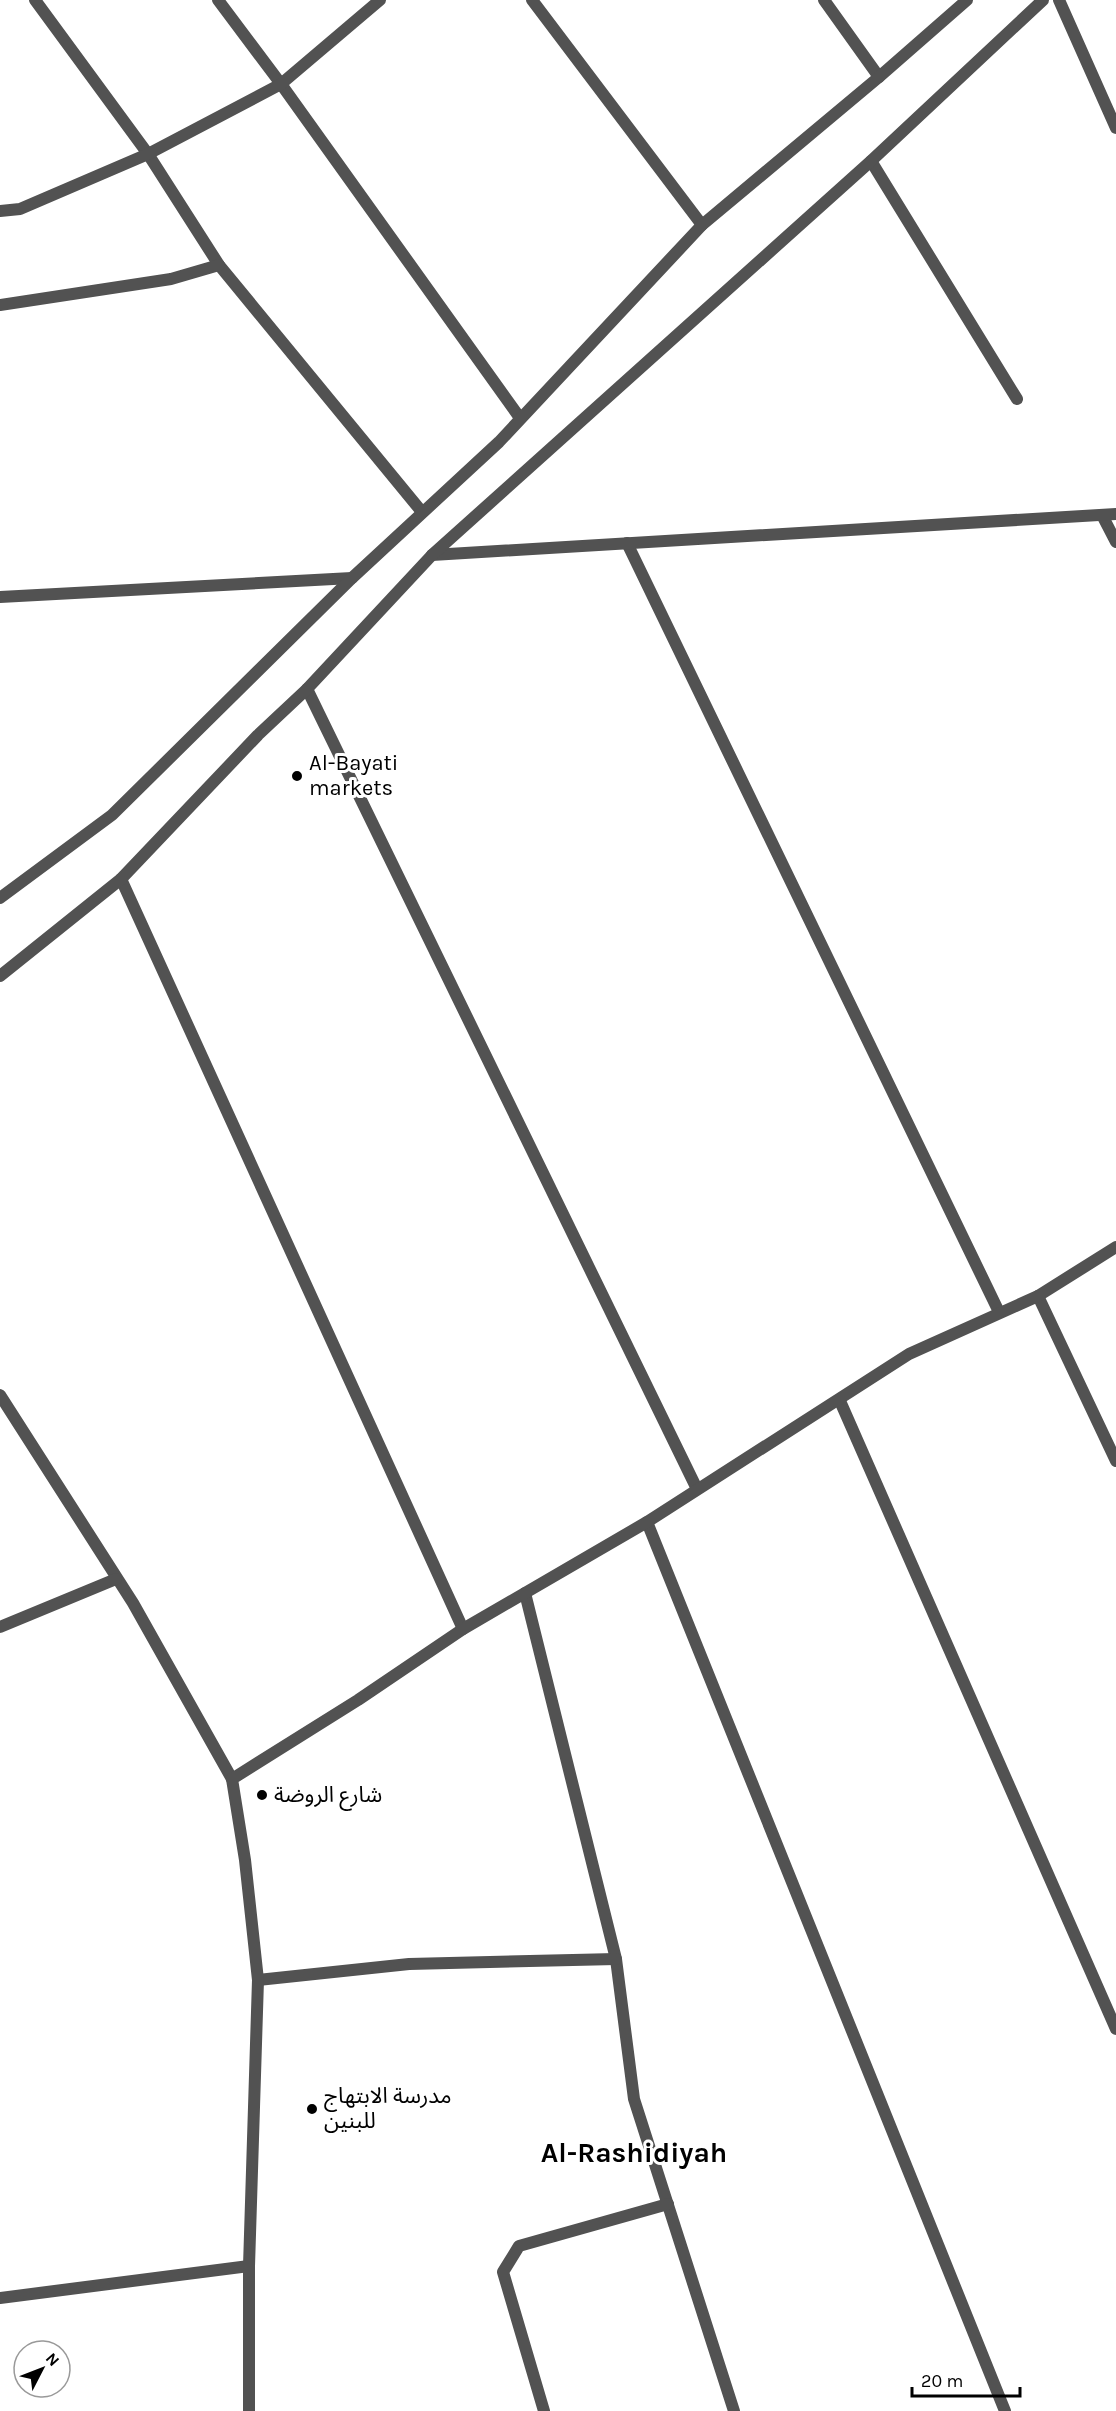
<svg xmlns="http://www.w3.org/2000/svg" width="1116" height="2411" viewBox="0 0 1116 2411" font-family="Karla,'Noto Sans Arabic',sans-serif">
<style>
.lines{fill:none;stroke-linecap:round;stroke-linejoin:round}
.minor{stroke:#525252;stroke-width:12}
.tertiary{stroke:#525252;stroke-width:12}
.poi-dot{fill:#000;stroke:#fff;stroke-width:2}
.labels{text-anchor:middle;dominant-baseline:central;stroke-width:6;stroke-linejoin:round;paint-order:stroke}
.poi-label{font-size:22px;fill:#000;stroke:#fff;text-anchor:start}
.district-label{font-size:28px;font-weight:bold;fill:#000;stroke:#fff}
</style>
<rect width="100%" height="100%" fill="#fff"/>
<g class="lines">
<!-- minor -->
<g class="minor">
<path d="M35,0L148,154L219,265L422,512"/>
<path d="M218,0L281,84L520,418"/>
<path d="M532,0L702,225"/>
<path d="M824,0L879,77"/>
<path d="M1059,0L1116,128"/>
<path d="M871,161L1017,399"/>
<path d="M0,211L20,209L148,154L281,84L380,0"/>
<path d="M0,305L171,279L219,265"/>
<path d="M1102,515L1116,542"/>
<path d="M627,543L999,1312"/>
<path d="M432,555L1116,514"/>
<path d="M0,597L352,578"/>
<path d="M307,689L697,1489"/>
<path d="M121,879L463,1629"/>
<path d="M1038,1296L1116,1461"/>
<path d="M0,1395L133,1603L232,1779"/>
<path d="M840,1401L1116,2029"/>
<path d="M647,1522L1005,2411"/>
<path d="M525,1593L616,1959L634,2099L734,2411"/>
<path d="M0,1627L116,1579"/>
<path d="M258,1980L409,1964L616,1959"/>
<path d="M0,2298L249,2266"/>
<path d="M249,2411V2266L258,1980L245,1860L232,1779L358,1700L463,1629L647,1522L909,1354L1038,1296L1116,1247"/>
<path d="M544,2411L503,2272L519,2246L668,2204"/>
</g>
<!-- tertiary -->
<g class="tertiary">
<path d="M0,898L112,815L352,578L499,442L702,225L879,77L967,0"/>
<path d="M0,976L121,879L258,735L307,689L432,555L871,161L1043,0"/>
</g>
</g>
<!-- markers -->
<g class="poi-dot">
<circle cx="297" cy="776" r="6"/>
<circle cx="262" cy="1795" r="6"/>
<circle cx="312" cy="2109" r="6"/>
</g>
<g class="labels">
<!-- poi labels -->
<g class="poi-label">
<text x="309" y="763">Al-Bayati<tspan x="309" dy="25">markets</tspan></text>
<text x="274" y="1795">شارع الروضة</text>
<text x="324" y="2096">مدرسة الابتهاج<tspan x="324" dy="25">للبنين</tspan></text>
</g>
<!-- district labels -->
<g class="district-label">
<text x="634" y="2152">Al-Rashidiyah</text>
</g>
</g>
<!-- north arrow -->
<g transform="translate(42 2369) rotate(48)"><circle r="28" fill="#ffffff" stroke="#999999" stroke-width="1.5"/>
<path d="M0-4.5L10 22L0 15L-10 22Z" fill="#000000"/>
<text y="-9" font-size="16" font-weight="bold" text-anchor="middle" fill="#000000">N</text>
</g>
<!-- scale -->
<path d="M912 2387v9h108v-9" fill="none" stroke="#000000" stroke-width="3"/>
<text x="921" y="2387" font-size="18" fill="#000000" stroke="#ffffff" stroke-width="4.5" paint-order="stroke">20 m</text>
</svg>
